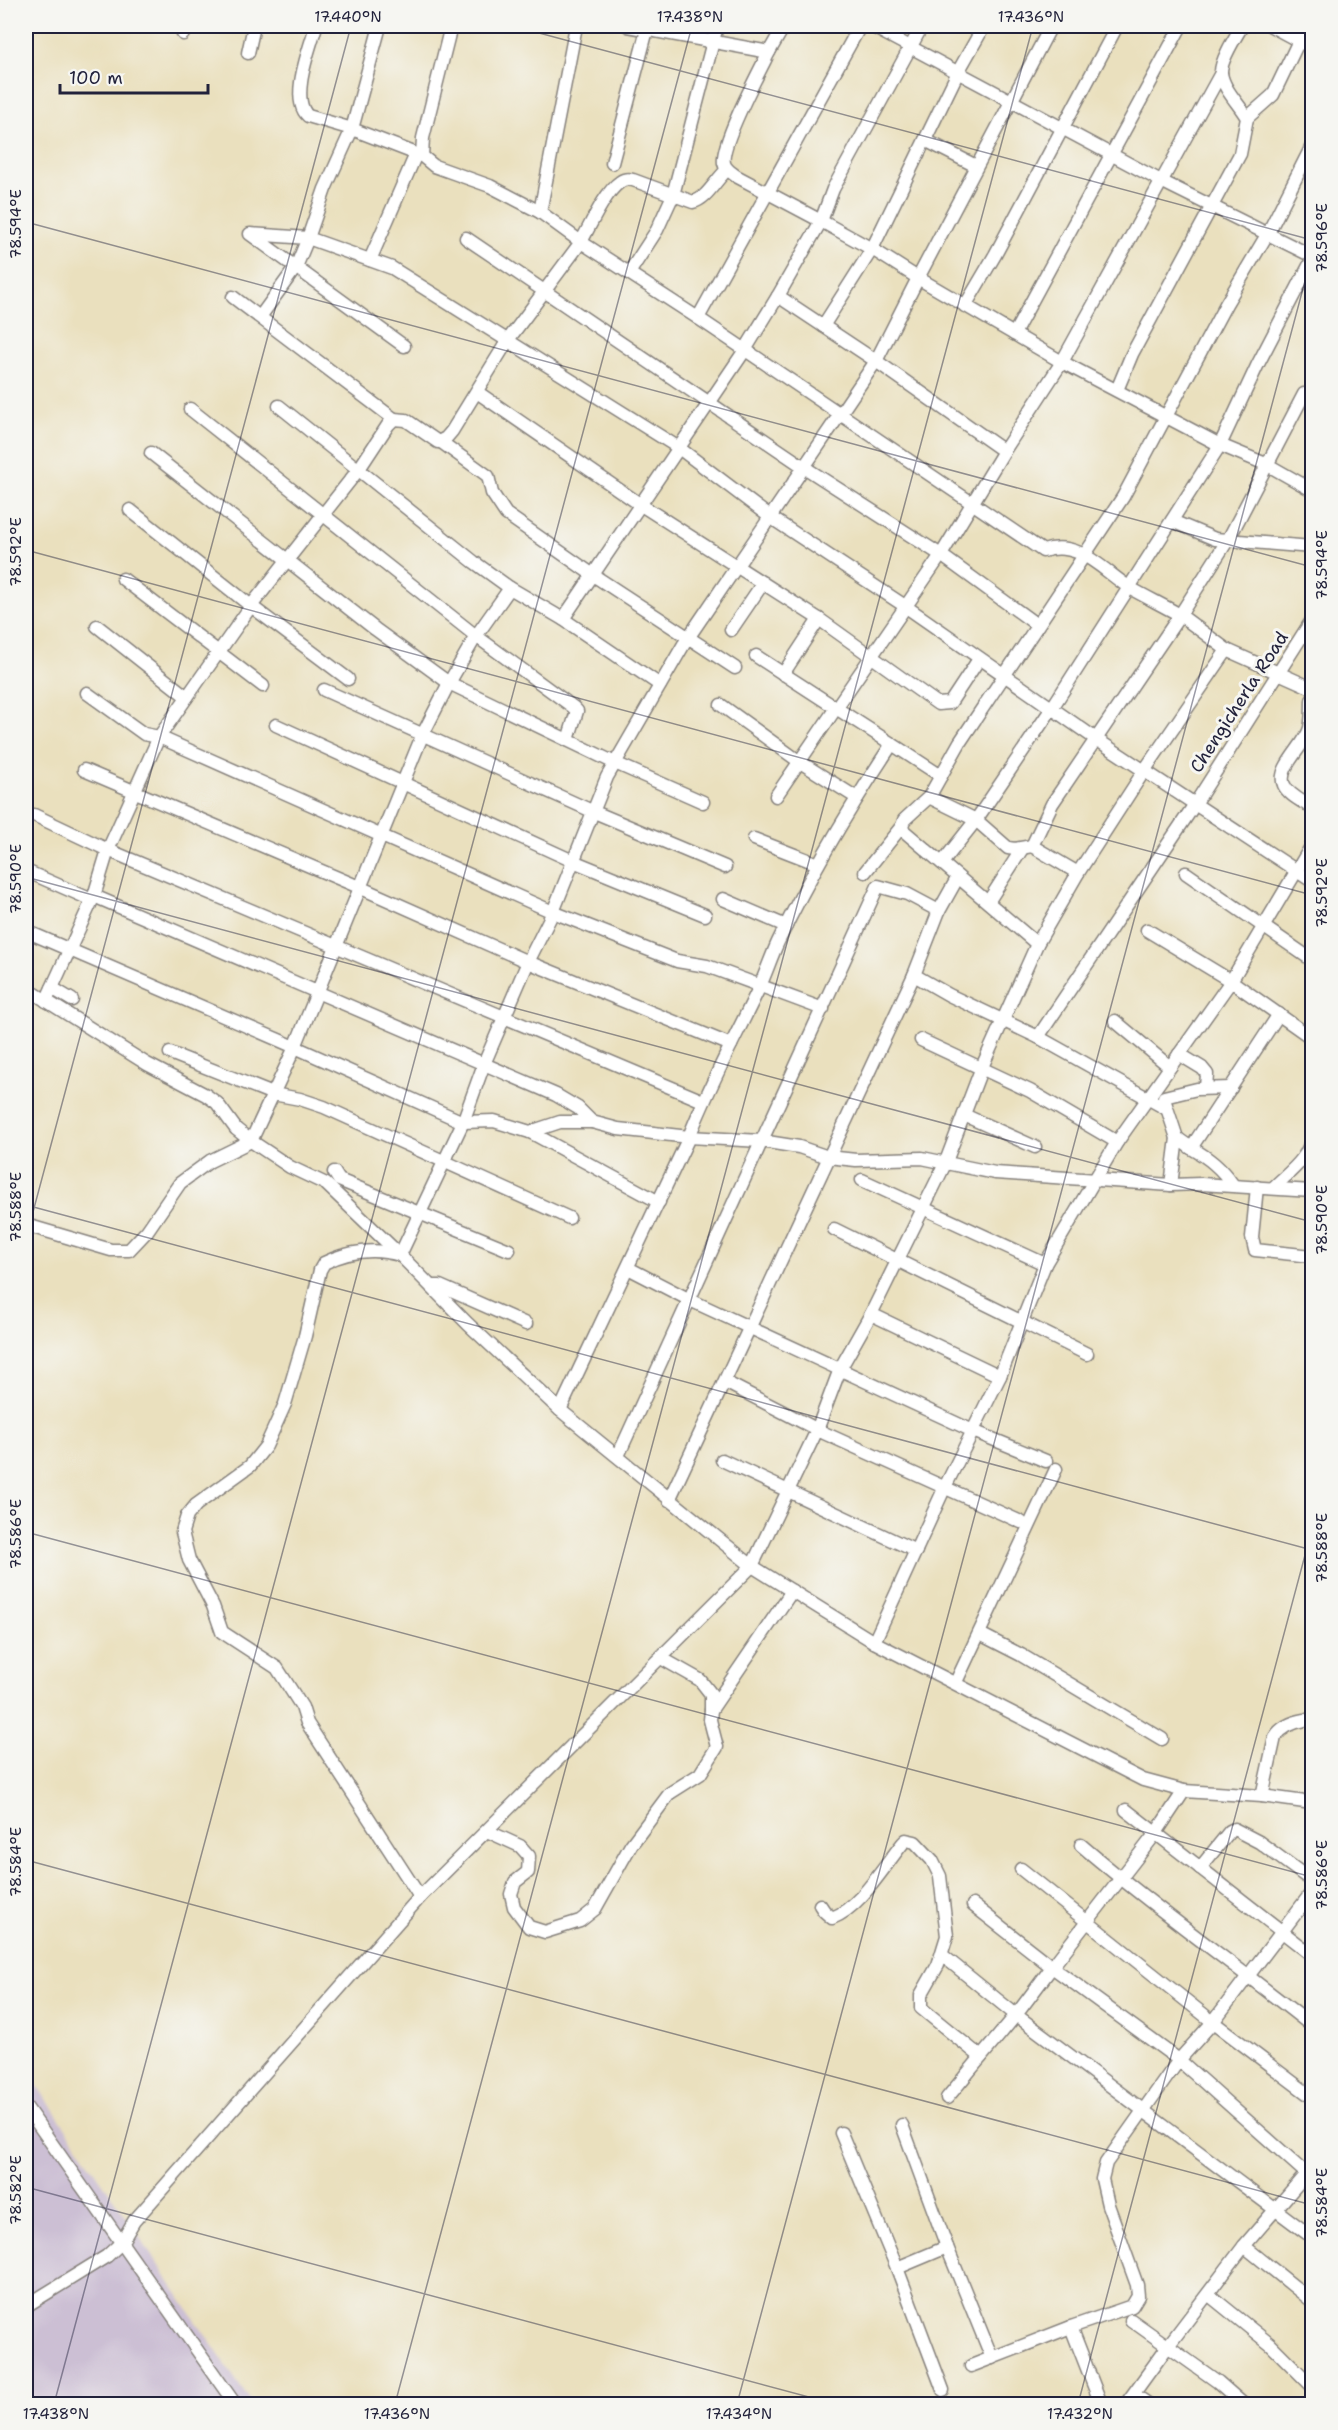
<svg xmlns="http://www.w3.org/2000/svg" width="1338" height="2430" viewBox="0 0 1338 2430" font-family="'Shantell Sans',sans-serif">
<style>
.industrial{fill:#ccbfd4}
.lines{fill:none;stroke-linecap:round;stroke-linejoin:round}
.minor-casing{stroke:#86817c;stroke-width:15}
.minor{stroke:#fff;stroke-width:12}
.ticks{fill:none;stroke:#22223b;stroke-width:1.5;stroke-opacity:0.45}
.labels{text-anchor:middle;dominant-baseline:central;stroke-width:6;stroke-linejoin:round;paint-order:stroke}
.street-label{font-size:18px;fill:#22223b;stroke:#f6f6f2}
.neatline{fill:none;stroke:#22223b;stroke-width:2}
.ticks-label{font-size:15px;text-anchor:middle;fill:#22223b}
</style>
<rect width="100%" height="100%" fill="#f6f6f2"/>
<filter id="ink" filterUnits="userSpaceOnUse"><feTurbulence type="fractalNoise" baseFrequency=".0167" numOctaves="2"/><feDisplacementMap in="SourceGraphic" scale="12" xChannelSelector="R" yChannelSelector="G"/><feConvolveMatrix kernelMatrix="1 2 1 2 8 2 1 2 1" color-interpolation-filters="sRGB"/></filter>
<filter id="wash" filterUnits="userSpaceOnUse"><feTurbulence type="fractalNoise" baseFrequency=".008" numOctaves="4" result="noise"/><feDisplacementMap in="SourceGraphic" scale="24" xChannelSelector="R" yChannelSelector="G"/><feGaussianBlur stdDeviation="1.35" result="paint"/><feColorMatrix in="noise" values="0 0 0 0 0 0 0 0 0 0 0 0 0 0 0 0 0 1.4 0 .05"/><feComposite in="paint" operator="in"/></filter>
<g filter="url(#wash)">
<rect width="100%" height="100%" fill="#eae0be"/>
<!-- industrial -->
<path class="industrial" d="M26,2069L252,2404H26Z"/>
</g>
<g filter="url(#ink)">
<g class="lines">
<!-- minor casing -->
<g class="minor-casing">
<g id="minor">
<path d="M316,26C310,48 289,99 308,116L352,129L422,156"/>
<path d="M380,26L352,129L325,189L308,238L392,268L679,448L770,517L905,606L1096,739L1312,881"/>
<path d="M451,26L423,138L422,156L434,166L490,186L540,212"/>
<path d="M628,26L769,52L784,26"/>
<path d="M871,26L1161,181L1312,256"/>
<path d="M1051,26L918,278L1062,362L1220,445L1258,364L1312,260"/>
<path d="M1271,26L1312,48"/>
<path d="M183,34L185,26"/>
<path d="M769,52C759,72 720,145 724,163C725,169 731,172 736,176L821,221L778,296"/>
<path d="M248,53L254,26"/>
<path d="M1247,118L1273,95L1306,26"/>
<path d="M925,140L976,166"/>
<path d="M612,163L648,26"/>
<path d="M727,170C716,179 707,199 693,202L633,180C629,179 624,179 620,182C605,192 590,226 581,242L698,318L1043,551C1079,539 1102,570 1130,588C1146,597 1164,606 1180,615L1052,804L1032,846L1078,873"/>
<path d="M466,238L804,467L941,555L1037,625"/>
<path d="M370,260L416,154"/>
<path d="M629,273L657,230L673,195L717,26"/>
<path d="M233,297L394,419"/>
<path d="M965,306L995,255L1117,26"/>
<path d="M260,317L296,267L308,238L250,234L404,346"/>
<path d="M698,318L860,26"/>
<path d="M823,326L872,249L958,72L984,26"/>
<path d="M1014,334L1181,26"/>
<path d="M1117,390L1132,354L1240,154L1247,118C1240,105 1223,89 1221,73C1220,61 1236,36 1242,26"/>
<path d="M477,392L641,505L819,619L938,704L950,703L979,659"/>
<path d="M279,406L474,562L510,588"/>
<path d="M190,409L476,636L573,707L577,711L568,740"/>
<path d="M441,442L488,476L492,493L506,514L593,575L735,668"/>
<path d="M1004,451L1062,362L1221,73"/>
<path d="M151,453L375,629L449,683L615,763L703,802"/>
<path d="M130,510L251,606L348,679"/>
<path d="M1172,521L1215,539L1312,547"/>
<path d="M123,579L263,686"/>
<path d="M563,619L660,685"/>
<path d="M97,626L187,697"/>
<path d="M731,630L763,583"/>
<path d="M1227,650L1180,615L1229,538L1304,394"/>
<path d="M756,656L836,708L776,796"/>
<path d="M783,674L819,619"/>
<path d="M324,690L592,811L725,867"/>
<path d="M87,693L144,734L159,737L251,606L359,469L388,425L394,419L406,420L438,442L446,438L452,431L508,340L581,242L540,212L576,26"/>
<path d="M1312,700C1312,709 1312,719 1310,728C1306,745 1276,768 1284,785C1288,795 1304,802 1312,808"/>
<path d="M721,705L800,762L857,798"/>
<path d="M276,725L573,861L705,915"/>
<path d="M892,744L941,776"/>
<path d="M84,770L359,887L528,962L731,1045"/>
<path d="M929,797L976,820L942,863"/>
<path d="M34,815L108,850L703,1101"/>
<path d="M754,839L818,864"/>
<path d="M1032,846L1015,849L1008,848L976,820L1052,708L1220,445L1268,465L1312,490"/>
<path d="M26,871L92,900"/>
<path d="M865,872L902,826"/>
<path d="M1186,873L1312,960"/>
<path d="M94,896L556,1095L578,1108L592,1122"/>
<path d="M723,899L786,926"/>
<path d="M988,902L1022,849"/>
<path d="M1147,930L1231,981L1312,1038"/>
<path d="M26,931L295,1047L463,1122L494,1121L530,1132L560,1122H592L618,1129L689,1137L761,1141L799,1147L828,1157L856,1160L922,1158L995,1173L1171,1185L1201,1184L1312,1191"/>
<path d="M1037,944L904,831L902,826L904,820L929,797L960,742L1123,497L1226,304L1268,233L1312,146"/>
<path d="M914,975L949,995L1038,1037L1167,1109"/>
<path d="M26,988L147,1064L206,1095L217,1103L236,1129L251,1141L290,1167L326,1184L400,1255L468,1324L560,1410L752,1566L874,1642L1143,1780L1184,1791L1262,1796L1312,1803"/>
<path d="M52,988L72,1000"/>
<path d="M46,1001L94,896L108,850L159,737L553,912L677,961L707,966L823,1009"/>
<path d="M1115,1021L1170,1067"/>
<path d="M1038,1037L1195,804L1312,620"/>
<path d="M921,1040L1030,1091L1117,1142L1231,981L1312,845"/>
<path d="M170,1053L273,1094L300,1099L324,1107L569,1218"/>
<path d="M1179,1054L1202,1068L1207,1074L1206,1088"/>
<path d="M1164,1097L1197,1089L1231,1088"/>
<path d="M1165,1102L1177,1138"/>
<path d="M964,1115L1035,1147"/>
<path d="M530,1132L659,1202"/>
<path d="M1191,1148C1209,1158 1221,1168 1233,1185"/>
<path d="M334,1172L339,1180L509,1250"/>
<path d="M862,1180L1045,1264"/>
<path d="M1171,1185L1177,1138L1191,1148L1279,1014"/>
<path d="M1257,1187L1252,1237L1255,1250L1312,1256"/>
<path d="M1274,1187C1289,1172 1309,1159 1312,1136"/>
<path d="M26,1225L111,1250H129L147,1231L180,1183L210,1161L251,1141L295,1047L422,736L449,683L476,636L510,588L563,619L745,350L778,296L876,361L1004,451L941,555L836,708L892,744C850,807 811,873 778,942C771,957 766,973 759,988C735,1038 709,1086 689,1137L560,1410"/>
<path d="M834,1229L1087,1354"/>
<path d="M628,1268L690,1300L973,1431L1046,1461"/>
<path d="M431,1286H440L526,1324"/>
<path d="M871,1314L1000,1376L944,1489L874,1642"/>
<path d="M1000,1376L1045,1264L1117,1142"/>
<path d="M725,1382L824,1433L1021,1522"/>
<path d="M618,1456L878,886L907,894L939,911"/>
<path d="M722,1460L916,1551"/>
<path d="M669,1500L914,975L939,911L958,877"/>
<path d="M980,1634L1021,1655L1162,1739"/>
<path d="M661,1658L700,1680L711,1694V1710"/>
<path d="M956,1682L1056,1469"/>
<path d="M1184,1791L1156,1833L1052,1967L1179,2060L1307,2174"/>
<path d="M1262,1796L1275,1737C1282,1726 1293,1722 1305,1720"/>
<path d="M1126,1810L1312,1955"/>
<path d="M487,1831L520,1846L529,1856L528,1872L515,1882L511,1894L514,1907L529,1927L545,1932L580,1921L595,1909L631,1845L670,1793L700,1774L717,1747L710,1720L711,1710L792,1591"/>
<path d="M1081,1845C1155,1909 1236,1965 1312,2026"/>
<path d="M1200,1868L1230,1831L1234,1829L1259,1842L1312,1881"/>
<path d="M1021,1869L1213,2022L1312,2097"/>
<path d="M420,1897L307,1723L302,1707L277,1668L222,1632L213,1606L189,1560L182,1532L187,1516L196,1505L250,1466L266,1446L285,1404L305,1336L320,1270L324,1263C348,1251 375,1248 400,1255L463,1122L484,1064L528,962L553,912L607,777L684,644L876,361L918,278L872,249L821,221L833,189L922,26"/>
<path d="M820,1905L824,1911L832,1918C860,1908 884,1866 903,1843L906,1840L915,1842L932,1860L940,1876L947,1936L938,1965L921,1995V2008L981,2057"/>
<path d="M973,1905L1052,1967L1016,2015L1312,2237"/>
<path d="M942,1955L1016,2015L947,2098"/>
<path d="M26,2107L235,2404"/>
<path d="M902,2125L947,2247L992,2358"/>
<path d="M841,2133L897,2268L943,2390"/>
<path d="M1244,2246L1312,2301"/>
<path d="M897,2268L947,2247"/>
<path d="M1208,2294L1271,2345L1312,2386"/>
<path d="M26,2306L107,2256L121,2243L134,2221L420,1897L752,1566L817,1430L840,1369L871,1314L945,1164L982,1067L1037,944L1078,873L1144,771L1227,650L1312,688"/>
<path d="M1131,2320L1218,2382L1243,2404"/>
<path d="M1071,2327L1101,2404"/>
<path d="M971,2366L1071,2327L1132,2306L1138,2296L1137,2285L1108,2205L1102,2179L1106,2163L1179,2060L1213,2022L1312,1892"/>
<path d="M1135,2395L1148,2404"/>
<path d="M1126,2404L1168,2346L1244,2246L1312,2167"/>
</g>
</g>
<!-- minor -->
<use href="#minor" class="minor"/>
</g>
</g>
<!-- ticks -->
<path class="ticks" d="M513,26L1312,240M26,222L1312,567M26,550L1312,895M26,877L1312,1222M26,1205L1312,1550M26,1238L351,26M26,1532L1312,1877M26,1860L1312,2205M26,2187L835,2404M54,2404L692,26M395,2404L1033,26M737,2404L1312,255M1078,2404L1312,1529"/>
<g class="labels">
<!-- street labels -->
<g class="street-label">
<text transform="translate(1239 702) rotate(-57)">Chengicherla Road</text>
</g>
</g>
<!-- margin -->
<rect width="1338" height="2430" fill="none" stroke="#f6f6f2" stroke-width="66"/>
<!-- scale -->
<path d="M60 84v9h148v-9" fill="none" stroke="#22223b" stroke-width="3"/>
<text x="69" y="84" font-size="18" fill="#22223b" stroke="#f6f6f2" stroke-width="4.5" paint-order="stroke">100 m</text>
<rect x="33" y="33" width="1272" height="2364" class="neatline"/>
<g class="ticks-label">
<text x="348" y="22">17.440°N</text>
<text x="690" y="22">17.438°N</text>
<text x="1031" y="22">17.436°N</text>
<text transform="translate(16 224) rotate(-90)" y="5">78.594°E</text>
<text transform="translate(1322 238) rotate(-90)" y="5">78.596°E</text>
<text transform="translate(16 552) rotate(-90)" y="5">78.592°E</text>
<text transform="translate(1322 565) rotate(-90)" y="5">78.594°E</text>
<text transform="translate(16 879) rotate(-90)" y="5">78.590°E</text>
<text transform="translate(1322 893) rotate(-90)" y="5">78.592°E</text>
<text transform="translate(16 1207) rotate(-90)" y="5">78.588°E</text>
<text transform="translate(1322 1220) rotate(-90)" y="5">78.590°E</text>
<text transform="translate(16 1534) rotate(-90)" y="5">78.586°E</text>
<text transform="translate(1322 1548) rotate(-90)" y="5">78.588°E</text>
<text transform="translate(16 1862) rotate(-90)" y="5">78.584°E</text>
<text transform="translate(1322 1875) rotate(-90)" y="5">78.586°E</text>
<text transform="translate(16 2190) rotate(-90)" y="5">78.582°E</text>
<text transform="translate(1322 2203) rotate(-90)" y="5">78.584°E</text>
<text x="56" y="2419">17.438°N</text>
<text x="397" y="2419">17.436°N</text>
<text x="739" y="2419">17.434°N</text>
<text x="1080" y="2419">17.432°N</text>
</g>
</svg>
